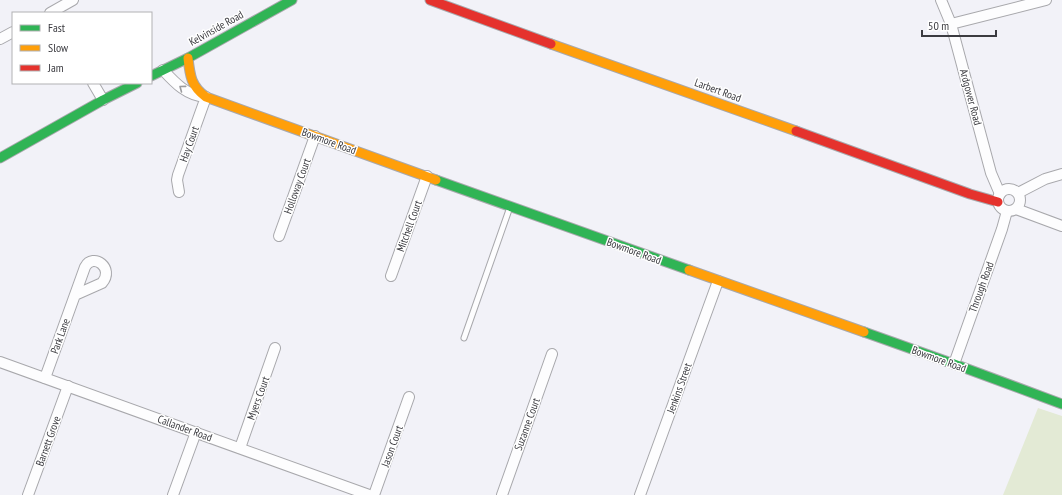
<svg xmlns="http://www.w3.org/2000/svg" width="1062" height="495" viewBox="0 0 1062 495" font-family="'PT Sans Narrow',sans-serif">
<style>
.green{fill:#e3ead5}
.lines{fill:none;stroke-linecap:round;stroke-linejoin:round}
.lane-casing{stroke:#a8a8ac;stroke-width:7}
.street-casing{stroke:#a8a8ac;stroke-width:12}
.fast-casing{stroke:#a8a8ac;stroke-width:11}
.slow-casing{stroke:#a8a8ac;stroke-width:11}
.jam-casing{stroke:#a8a8ac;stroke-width:11}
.lane{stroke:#fdfdfe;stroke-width:5}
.street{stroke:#fdfdfe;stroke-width:10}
.fast{stroke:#30b455;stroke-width:9}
.slow{stroke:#ff9f0a;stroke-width:9}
.jam{stroke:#e5322d;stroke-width:9}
.oneway{stroke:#9c9c9f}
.labels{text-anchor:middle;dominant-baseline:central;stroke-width:3;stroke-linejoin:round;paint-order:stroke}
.street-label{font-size:11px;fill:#3b3b40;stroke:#fff}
</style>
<rect width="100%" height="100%" fill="#f2f2f8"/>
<!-- green -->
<path class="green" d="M1038,408L1062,416V495H1003Z"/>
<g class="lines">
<!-- lane casing -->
<g class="lane-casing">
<path id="lane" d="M464,338L510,207"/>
</g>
<!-- street casing -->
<g class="street-casing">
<g id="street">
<path d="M941,0L951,24L991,173L1000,194"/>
<path d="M50,13L73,0"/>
<path d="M951,24L1046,0"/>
<path d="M0,39L13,32"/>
<path d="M163,70C175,83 187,96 206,97L178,175L177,180L179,192"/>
<path d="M93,83L103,100"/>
<circle cx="1009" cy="200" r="11"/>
<path d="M1018,193L1045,179L1062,174"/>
<path d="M1016,209L1062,226"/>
<path d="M279,236L315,136"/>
<path d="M391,276L427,176"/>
<path d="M0,362L369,495"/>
<path d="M954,364L1002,229L1007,211"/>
<path d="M45,378L85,267C93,252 115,268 102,283L75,295"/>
<path d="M240,448L275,348"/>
<path d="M28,495L68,386"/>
<path d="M173,495L196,432"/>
<path d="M374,495L409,397"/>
<path d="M502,495L552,354"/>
<path d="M640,495L718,281"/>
</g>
</g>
<!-- fast casing -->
<g class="fast-casing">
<g id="fast">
<path d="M151,76L188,58L292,0"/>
<path d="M0,158L103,100L137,83"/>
<path d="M436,180L689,270"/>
<path d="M864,332L954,364L1062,404"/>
</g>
</g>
<!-- slow casing -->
<g class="slow-casing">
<g id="slow">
<path d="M551,44L796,131"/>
<path d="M188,58C190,76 191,86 206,97L436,180"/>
<path d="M689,270L864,332"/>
</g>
</g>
<!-- jam casing -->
<g class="jam-casing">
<g id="jam">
<path d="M430,0L551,44"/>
<path d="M796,131L970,194L998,202"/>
</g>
</g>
<!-- lane -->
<use href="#lane" class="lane"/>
<!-- street -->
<use href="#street" class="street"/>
<!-- fast -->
<use href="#fast" class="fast"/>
<!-- slow -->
<use href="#slow" class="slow"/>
<!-- jam -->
<use href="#jam" class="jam"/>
</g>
<!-- one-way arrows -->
<defs><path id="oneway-chevron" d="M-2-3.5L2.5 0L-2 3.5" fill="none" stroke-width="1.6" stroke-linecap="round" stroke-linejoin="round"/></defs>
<use class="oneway" href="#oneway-chevron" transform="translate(182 88) rotate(-143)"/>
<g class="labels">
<!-- street labels -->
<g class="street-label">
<text transform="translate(216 28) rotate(-29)">Kelvinside Road</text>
<text transform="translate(718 90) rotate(20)">Larbert Road</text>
<text transform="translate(971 97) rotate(75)">Ardgower Road</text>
<text transform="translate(329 141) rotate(20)">Bowmore Road</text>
<text transform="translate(189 144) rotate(-70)">Hay Court</text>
<text transform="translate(297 186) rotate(-70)">Holloway Court</text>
<text transform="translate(409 226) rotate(-70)">Mitchell Court</text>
<text transform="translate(634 251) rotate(20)">Bowmore Road</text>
<text transform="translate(981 287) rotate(-70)">Through Road</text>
<text transform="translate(60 336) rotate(-70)">Park Lane</text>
<text transform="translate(939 359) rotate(20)">Bowmore Road</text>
<text transform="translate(679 388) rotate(-70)">Jenkins Street</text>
<text transform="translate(258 398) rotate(-70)">Myers Court</text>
<text transform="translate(527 424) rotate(-70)">Suzanne Court</text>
<text transform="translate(185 428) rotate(20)">Callander Road</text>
<text transform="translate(48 441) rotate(-70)">Barnett Grove</text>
<text transform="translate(392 446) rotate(-70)">Jason Court</text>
</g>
</g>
<!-- legend -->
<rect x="12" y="12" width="140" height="72" fill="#ffffff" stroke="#b1b1b3"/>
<rect x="20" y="25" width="20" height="6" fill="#30b455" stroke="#b1b1b3"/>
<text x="48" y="32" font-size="12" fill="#3b3b40">Fast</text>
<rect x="20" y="45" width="20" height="6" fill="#ff9f0a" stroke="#b1b1b3"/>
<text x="48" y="52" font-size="12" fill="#3b3b40">Slow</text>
<rect x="20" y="65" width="20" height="6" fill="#e5322d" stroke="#b1b1b3"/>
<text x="48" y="72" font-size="12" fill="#3b3b40">Jam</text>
<!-- scale -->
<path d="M922 30v6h74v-6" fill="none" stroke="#3b3b40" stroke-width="2"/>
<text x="928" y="30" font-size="12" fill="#3b3b40" stroke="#ffffff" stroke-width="3" paint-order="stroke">50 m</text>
</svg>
